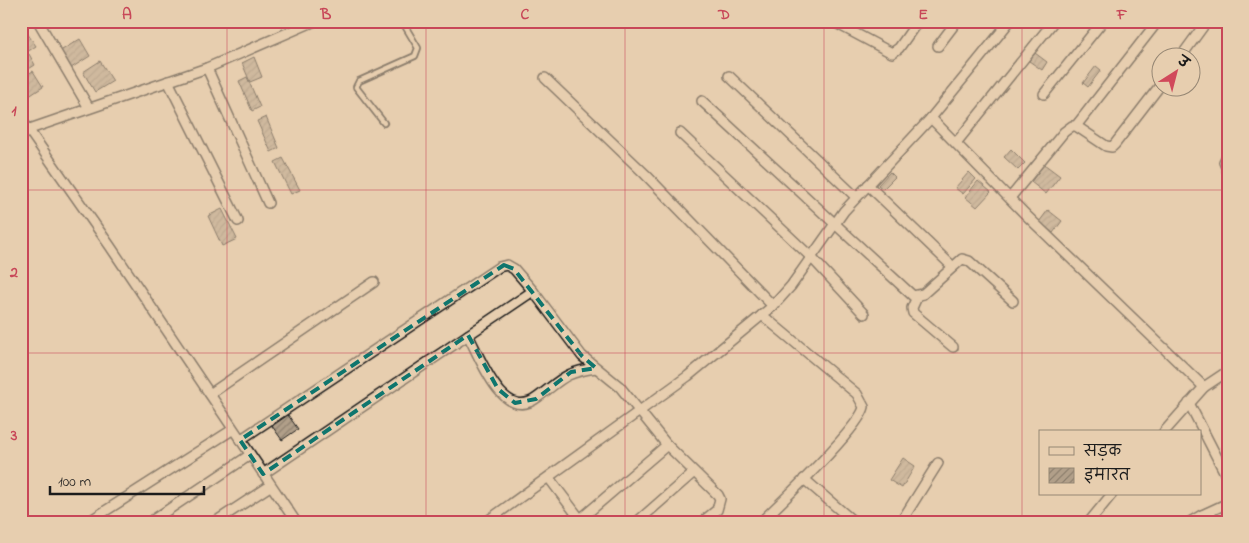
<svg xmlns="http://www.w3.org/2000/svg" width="1249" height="543" viewBox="0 0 1249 543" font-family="'Indie Flower','Playpen Sans Deva',sans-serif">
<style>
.building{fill:url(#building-hatch);stroke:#1c1c1c}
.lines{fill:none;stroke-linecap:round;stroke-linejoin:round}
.service-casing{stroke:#1c1c1c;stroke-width:8}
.minor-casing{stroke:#1c1c1c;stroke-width:12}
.service{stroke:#e7ceaf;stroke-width:4.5}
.minor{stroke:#e7ceaf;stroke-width:9}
.marked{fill:none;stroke:#0f766e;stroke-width:4;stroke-dasharray:10 6;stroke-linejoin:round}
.grid{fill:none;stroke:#c84758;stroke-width:1;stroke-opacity:0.55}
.neatline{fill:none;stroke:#c84758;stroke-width:2}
.grid-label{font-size:16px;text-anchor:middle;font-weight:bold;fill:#c84758}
</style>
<defs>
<pattern id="building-hatch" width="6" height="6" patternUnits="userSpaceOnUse" patternTransform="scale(1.25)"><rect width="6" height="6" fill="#b19f89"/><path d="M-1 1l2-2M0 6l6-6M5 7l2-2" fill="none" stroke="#8f816f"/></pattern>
</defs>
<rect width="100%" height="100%" fill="#e7ceaf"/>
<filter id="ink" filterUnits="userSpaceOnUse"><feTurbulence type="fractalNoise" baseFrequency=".02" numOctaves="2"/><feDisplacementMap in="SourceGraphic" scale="10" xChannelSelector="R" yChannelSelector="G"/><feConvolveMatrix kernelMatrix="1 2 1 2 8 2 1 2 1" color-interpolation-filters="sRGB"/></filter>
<g filter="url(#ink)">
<!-- building -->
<g class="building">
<path d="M27,33L36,46L21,56V37Z"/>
<path d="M80,39L90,56L68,70L57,53Z"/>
<path d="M1035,53L1047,62L1042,70L1029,61Z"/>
<path d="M29,54L35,65L21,74V59Z"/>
<path d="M254,57L262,77L250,82L242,63Z"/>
<path d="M100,61L113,81L95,92L83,72Z"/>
<path d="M1096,66L1101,70L1088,87L1083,83Z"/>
<path d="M33,71L43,87L23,100L21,78Z"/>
<path d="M247,77L260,107L252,111L239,81Z"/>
<path d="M266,117L279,148L271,152L257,121Z"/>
<path d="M1011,149L1025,163L1018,170L1004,157Z"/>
<path d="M283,158L300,190L291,194L275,162Z"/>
<path d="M1044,164L1060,176L1046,194L1031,182Z"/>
<path d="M890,172L895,177L883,189L878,185Z"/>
<path d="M969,172L976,179L963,194L955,188Z"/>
<path d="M978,181L991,192L977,207L965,197Z"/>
<path d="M222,209L237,239L222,246L208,216Z"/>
<path d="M1048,210L1062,221L1053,233L1039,222Z"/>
<path d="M288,415L298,429L282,440L272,426Z"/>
<path d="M903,458L915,466L902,488L889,480Z"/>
</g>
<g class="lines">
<!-- service casing -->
<g class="service-casing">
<path id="service" d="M384,123L356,87L359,81L415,56L418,48L402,21"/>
</g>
<!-- minor casing -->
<g class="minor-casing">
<g id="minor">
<path d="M38,21L89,108"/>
<path d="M832,21L892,53L899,48L918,21"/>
<path d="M938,46L957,21"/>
<path d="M1180,58L1207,21"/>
<path d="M207,68L268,203"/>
<path d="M729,76L856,197"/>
<path d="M545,78L645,174L773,306"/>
<path d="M168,81L238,221"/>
<path d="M1044,94L1103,21"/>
<path d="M702,101L913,296L923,294L962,259L969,261L1013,301"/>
<path d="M931,118L1026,215L1204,387"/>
<path d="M21,119L110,246L296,522"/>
<path d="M1076,126L1158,21"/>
<path d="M21,132L207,68L315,21"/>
<path d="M680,133L811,257L864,314"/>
<path d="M956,143L1054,21"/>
<path d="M1228,154L1224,162L1228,172"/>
<path d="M868,185L952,266"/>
<path d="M1010,198L1064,132L1072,126H1076L1106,146L1112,147L1115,144L1162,83"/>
<path d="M917,297L912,308L913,313L953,347"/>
<path d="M468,335C481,359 503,424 538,397C562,379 565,372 596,368"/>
<path d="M210,394L374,282"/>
<path d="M1189,403L1228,479"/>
<path d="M1164,432L1204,387L1228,371"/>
<path d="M240,440L499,267L507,265L514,269L533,291L582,356L620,387L667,445L718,495L720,499L717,510L702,522"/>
<path d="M263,474L533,291"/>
<path d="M549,478L580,519"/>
<path d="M804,479L854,522"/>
<path d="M88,522L232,430"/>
<path d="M150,522L250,455"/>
<path d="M215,522L270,486"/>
<path d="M486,522L688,376L773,306L791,286L844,211L931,118L1010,21"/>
<path d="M577,522L667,445"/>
<path d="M637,522L694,472"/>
<path d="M761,522C780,503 860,428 864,407L857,394L762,315"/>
<path d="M901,522L938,463"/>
<path d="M1089,522L1112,494"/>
<path d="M1190,522L1202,515"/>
<path d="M1206,522L1202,515L1228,503"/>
</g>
</g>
<!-- service -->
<use href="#service" class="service"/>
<!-- minor -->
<use href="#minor" class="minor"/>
</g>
</g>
<!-- marked area -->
<path d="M0 0H1249V543H0ZM504,265L514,269L582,356L596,368L571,372L536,399L515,403L498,389L468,335L263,474L240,440Z" fill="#e7ceaf" fill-opacity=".55" fill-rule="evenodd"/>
<path class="marked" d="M504,265L514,269L582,356L596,368L571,372L536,399L515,403L498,389L468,335L263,474L240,440Z"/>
<!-- grid -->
<path class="grid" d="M227,21V522M426,21V522M625,21V522M824,21V522M1022,21V522M21,190H1228M21,353H1228"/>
<!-- margin -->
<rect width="1249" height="543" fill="none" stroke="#e7ceaf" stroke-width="55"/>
<!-- legend -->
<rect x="1039" y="430" width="162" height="65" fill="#e7ceaf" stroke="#968774"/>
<rect x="1049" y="447" width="25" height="8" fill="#e7ceaf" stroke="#968774"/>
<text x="1084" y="456" font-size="15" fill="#1c1c1c">सड़क</text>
<rect x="1049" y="468" width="25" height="15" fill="url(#building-hatch)" stroke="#968774"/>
<text x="1084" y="480" font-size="15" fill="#1c1c1c">इमारत</text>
<!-- north arrow -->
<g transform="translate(1176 72) rotate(36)"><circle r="24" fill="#e7ceaf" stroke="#968774"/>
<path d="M0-4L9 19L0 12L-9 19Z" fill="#d1495b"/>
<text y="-8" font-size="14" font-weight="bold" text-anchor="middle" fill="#1c1c1c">उ</text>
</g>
<!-- scale -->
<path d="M50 486v8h154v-8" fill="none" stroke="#1c1c1c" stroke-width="2.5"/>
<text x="58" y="486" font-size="15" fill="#1c1c1c" stroke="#e7ceaf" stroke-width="4" paint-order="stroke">100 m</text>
<rect x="28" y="28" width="1194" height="488" class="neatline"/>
<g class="grid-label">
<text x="127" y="19">A</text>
<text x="326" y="19">B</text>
<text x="525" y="19">C</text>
<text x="724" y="19">D</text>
<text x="923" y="19">E</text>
<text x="1122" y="19">F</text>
<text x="14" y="115">1</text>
<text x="14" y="277">2</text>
<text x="14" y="440">3</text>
</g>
</svg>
